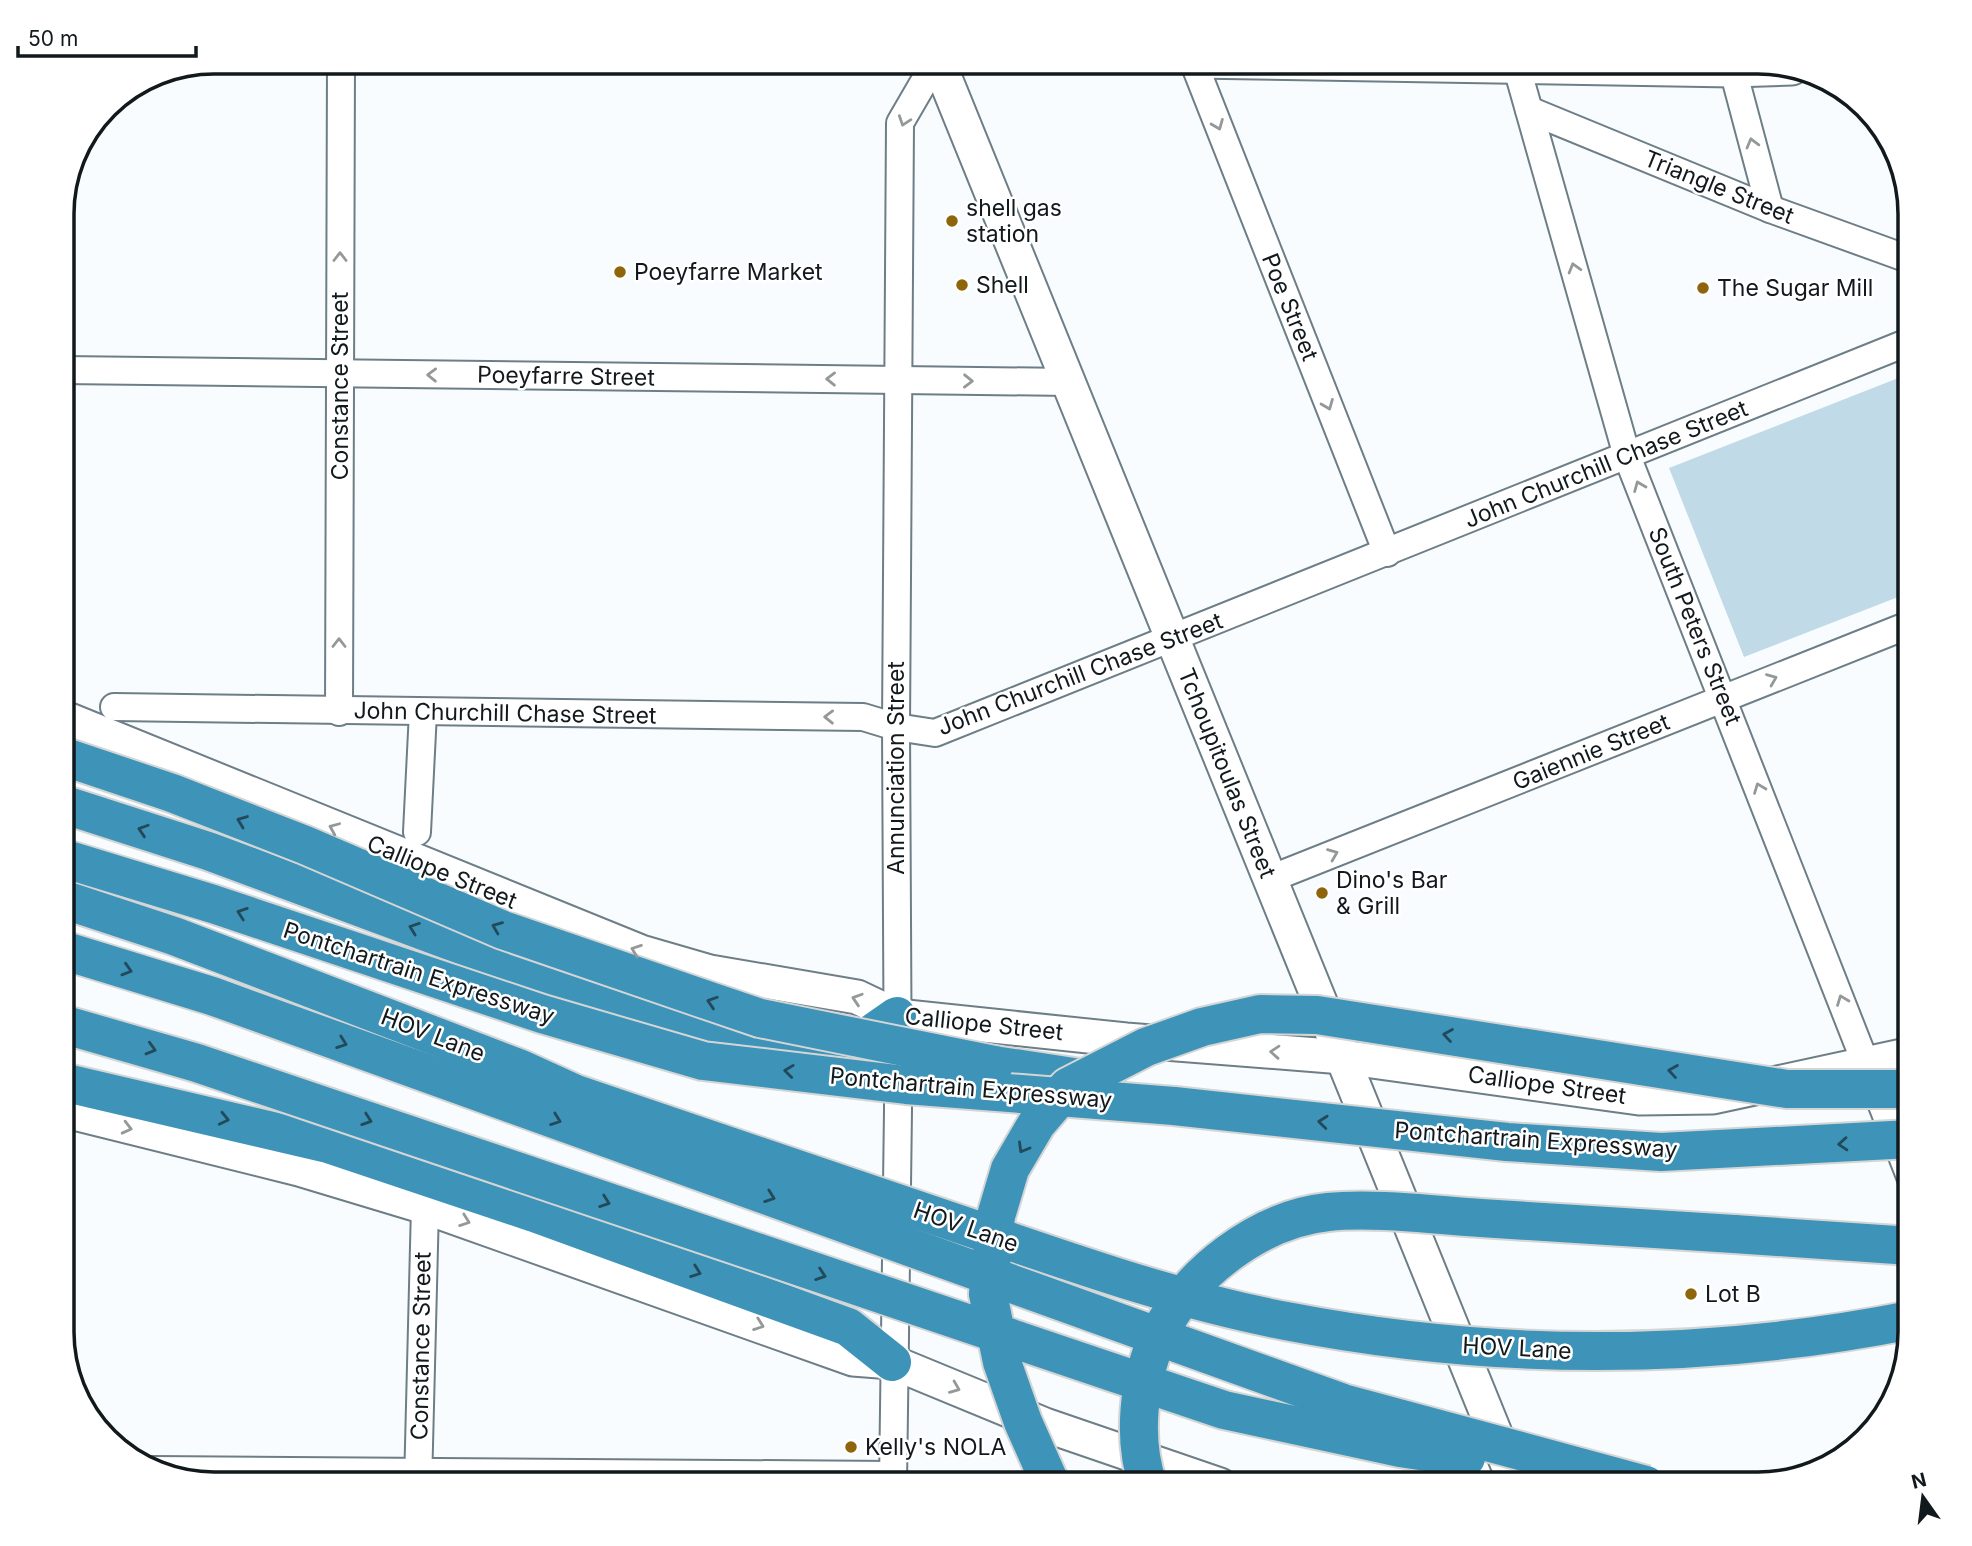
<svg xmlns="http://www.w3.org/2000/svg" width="1972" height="1546" viewBox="0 0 1972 1546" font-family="Inter,sans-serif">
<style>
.green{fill:#c0dae7}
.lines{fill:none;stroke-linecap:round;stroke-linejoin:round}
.minor-casing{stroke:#6d7e87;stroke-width:30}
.tertiary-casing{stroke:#6d7e87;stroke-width:37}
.motorway-casing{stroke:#d4d6d6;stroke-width:42}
.minor{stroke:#fff;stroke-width:26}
.tertiary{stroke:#fff;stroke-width:33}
.motorway{stroke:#3d93b8;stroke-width:38}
.motorway-bridge-casing{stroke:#d4d6d6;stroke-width:42;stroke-linecap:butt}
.motorway-bridge{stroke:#3d93b8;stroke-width:38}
.oneway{stroke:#949899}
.oneway2{stroke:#234a5a}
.poi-dot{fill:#8e650a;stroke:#fff;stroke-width:2.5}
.labels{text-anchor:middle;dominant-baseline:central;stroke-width:5;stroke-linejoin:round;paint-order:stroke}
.street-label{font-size:23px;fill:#12191c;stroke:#fff}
.poi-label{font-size:23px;fill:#12191c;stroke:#fff;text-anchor:start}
.rim{fill:none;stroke:#12191c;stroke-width:3.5}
</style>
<rect width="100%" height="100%" fill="#f8fcfe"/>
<!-- green -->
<path class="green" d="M1911,373V592L1744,657L1669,468Z"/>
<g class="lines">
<!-- minor casing -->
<g class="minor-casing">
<g id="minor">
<path d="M1193,61L1387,553"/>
<path d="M1515,61L1627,456L1911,1179"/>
<path d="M1733,70L1770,209"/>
<path d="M1529,110L1770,209L1911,260"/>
<path d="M62,370L1070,382"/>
<path d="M114,707L863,717L896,727L935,733L1911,341"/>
<path d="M339,712L341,61"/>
<path d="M417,832L423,712"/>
<path d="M1270,879L1911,624"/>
<path d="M152,1470L893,1475"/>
<path d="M418,1485L425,1207"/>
<path d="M893,1485L898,1110L896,727L900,123L936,61"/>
</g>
</g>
<!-- tertiary casing -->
<g class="tertiary-casing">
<g id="tertiary">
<path d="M938,61L1516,1485"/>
<path d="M1194,61L1733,70L1792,68"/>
<path d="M62,717L641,952L710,972L857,997L897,1016L1126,1040L1343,1057L1639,1098L1713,1097L1911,1054"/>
<path d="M62,1110L299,1169L425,1207L853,1359L892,1362L1045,1425L1220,1485"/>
</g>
</g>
<!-- motorway casing -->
<g class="motorway-casing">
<g id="motorway">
<path d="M62,804L208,851L461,945L705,1028L783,1042L855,1045L897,1016"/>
<path d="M994,1065L1106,1082"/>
<path d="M62,1082L328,1144L534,1213L848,1327L892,1362"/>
<path d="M1734,1234L1911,1246"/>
</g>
</g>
<!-- minor -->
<use href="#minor" class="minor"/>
<!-- tertiary -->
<use href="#tertiary" class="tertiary"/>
<!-- motorway -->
<use href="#motorway" class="motorway"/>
<!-- motorway-bridge casing -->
<g class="motorway-bridge-casing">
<g id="motorway-bridge">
<path d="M62,756L172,793L305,845L503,930L701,998L760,1018L994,1065"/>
<path d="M62,858L213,904L542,1014L703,1061L906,1085L1174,1106L1507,1142L1661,1152L1911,1139"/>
<path d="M62,899L174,936L521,1069L576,1094C704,1137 833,1181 962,1225C1068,1261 1175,1300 1286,1321C1493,1361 1704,1361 1911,1320"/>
<path d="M62,950L212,996L1343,1403L1646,1485"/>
<path d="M62,1024L197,1063L1224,1410L1400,1448L1466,1458"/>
<path d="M1051,1485L1023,1422L1002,1362L988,1294L996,1216L1010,1169L1037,1123L1068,1087L1146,1047L1202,1027L1260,1014L1317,1015L1787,1089H1911"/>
<path d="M1148,1485C1132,1439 1138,1379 1159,1335C1188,1274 1259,1219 1328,1212C1372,1207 1435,1215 1481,1218C1565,1223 1650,1229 1734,1234"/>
</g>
</g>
<!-- motorway-bridge -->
<use href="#motorway-bridge" class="motorway-bridge"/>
</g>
<!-- one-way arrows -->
<defs><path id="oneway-chevron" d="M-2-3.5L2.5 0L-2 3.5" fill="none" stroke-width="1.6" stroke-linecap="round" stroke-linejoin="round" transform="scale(1.75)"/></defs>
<g class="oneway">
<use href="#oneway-chevron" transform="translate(904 121) rotate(109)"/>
<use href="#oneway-chevron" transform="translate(1218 125) rotate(68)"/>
<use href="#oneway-chevron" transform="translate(1752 143) rotate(-105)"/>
<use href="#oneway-chevron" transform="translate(340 257) rotate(-90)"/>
<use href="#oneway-chevron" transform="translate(1574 268) rotate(-106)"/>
<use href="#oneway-chevron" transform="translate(432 375) rotate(-179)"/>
<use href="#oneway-chevron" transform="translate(831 379) rotate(-179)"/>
<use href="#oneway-chevron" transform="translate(968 381) rotate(1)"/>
<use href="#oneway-chevron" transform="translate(1328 405) rotate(68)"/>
<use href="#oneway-chevron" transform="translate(1639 486) rotate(-112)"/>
<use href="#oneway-chevron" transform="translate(339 643) rotate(-90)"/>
<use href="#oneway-chevron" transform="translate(1772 679) rotate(-22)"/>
<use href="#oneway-chevron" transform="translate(829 717) rotate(-179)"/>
<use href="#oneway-chevron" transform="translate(1759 788) rotate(-111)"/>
<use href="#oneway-chevron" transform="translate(334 828) rotate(-157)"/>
<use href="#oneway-chevron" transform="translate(1333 854) rotate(-22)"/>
<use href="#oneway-chevron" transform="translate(636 950) rotate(-160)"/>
<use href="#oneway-chevron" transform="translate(857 999) rotate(-162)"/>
<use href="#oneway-chevron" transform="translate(1842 1000) rotate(-111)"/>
<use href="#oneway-chevron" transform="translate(1275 1052) rotate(-176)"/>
<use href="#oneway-chevron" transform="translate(127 1128) rotate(14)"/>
<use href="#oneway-chevron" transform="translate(465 1221) rotate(20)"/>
<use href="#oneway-chevron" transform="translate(759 1325) rotate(20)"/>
<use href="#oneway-chevron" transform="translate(955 1388) rotate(22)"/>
</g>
<g class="oneway2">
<use href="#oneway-chevron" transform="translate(242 821) rotate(-159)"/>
<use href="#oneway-chevron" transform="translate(143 830) rotate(-162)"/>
<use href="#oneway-chevron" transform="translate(242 913) rotate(-161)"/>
<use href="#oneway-chevron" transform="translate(497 927) rotate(-158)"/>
<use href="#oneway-chevron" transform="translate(414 928) rotate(-160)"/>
<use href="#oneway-chevron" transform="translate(127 970) rotate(17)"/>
<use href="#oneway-chevron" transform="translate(712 1002) rotate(-162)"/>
<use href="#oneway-chevron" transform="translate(1448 1035) rotate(-171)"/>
<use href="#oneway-chevron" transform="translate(342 1043) rotate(20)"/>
<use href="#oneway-chevron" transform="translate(151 1049) rotate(16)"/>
<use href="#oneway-chevron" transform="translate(789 1071) rotate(-173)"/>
<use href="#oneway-chevron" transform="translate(1673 1071) rotate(-171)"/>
<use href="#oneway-chevron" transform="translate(224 1119) rotate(13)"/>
<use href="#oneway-chevron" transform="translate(367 1120) rotate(19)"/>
<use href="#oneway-chevron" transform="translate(556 1120) rotate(20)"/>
<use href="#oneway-chevron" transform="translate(1323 1122) rotate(-174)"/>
<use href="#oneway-chevron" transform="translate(1843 1144) rotate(176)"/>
<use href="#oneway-chevron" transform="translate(1023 1148) rotate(120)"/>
<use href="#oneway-chevron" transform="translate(770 1197) rotate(20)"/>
<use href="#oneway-chevron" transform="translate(605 1202) rotate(19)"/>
<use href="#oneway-chevron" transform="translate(696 1272) rotate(20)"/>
<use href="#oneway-chevron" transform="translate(821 1275) rotate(19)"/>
</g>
<!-- markers -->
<g class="poi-dot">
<circle cx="952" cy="221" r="7"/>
<circle cx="620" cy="272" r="7"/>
<circle cx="962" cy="285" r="7"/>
<circle cx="1703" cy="288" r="7"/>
<circle cx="1322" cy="893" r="7"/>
<circle cx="1691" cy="1294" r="7"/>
<circle cx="851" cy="1447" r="7"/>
</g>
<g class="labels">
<!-- street labels -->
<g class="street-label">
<text transform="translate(1719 187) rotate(22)">Triangle Street</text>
<text transform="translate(1290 307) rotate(68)">Poe Street</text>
<text transform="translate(566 376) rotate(1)">Poeyfarre Street</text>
<text transform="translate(340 386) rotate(-90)">Constance Street</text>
<text transform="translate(1606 464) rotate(-22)">John Churchill Chase Street</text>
<text transform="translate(1695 626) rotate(68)">South Peters Street</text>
<text transform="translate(1080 674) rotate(-21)">John Churchill Chase Street</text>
<text transform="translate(505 713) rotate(1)">John Churchill Chase Street</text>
<text transform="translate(1591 752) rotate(-22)">Gaiennie Street</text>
<text transform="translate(896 768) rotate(-90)">Annunciation Street</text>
<text transform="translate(1227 773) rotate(68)">Tchoupitoulas Street</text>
<text transform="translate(442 872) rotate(22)">Calliope Street</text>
<text transform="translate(419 973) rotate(18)">Pontchartrain Expressway</text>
<text transform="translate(984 1024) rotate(6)">Calliope Street</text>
<text transform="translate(433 1035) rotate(21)">HOV Lane</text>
<text transform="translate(1547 1085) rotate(8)">Calliope Street</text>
<text transform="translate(971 1088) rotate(5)">Pontchartrain Expressway</text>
<text transform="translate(1536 1140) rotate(4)">Pontchartrain Expressway</text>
<text transform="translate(966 1227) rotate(19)">HOV Lane</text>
<text transform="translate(421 1346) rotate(-89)">Constance Street</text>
<text transform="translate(1517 1348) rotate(3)">HOV Lane</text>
</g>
<!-- poi labels -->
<g class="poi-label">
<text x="966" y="208">shell gas<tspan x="966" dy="26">station</tspan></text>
<text x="634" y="272">Poeyfarre Market</text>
<text x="976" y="285">Shell</text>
<text x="1717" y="288">The Sugar Mill</text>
<text x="1336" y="880">Dino's Bar<tspan x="1336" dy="26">&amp; Grill</tspan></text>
<text x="1705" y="1294">Lot B</text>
<text x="865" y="1447">Kelly's NOLA</text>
</g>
</g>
<!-- crop -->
<path d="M0 0H1972V1546H0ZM214 74H1758A140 140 0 0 1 1898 214V1332A140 140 0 0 1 1758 1472H214A140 140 0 0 1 74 1332V214A140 140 0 0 1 214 74Z" fill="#fff" fill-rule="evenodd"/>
<path class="rim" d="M214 74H1758A140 140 0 0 1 1898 214V1332A140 140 0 0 1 1758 1472H214A140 140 0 0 1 74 1332V214A140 140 0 0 1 214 74Z"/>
<!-- north arrow -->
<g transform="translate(1923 1497) rotate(346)" stroke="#ffffff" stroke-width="5" paint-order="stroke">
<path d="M0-5L12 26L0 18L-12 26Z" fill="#12191c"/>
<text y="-10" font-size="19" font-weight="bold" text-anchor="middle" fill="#12191c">N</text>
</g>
<!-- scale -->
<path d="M18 46v10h178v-10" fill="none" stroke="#12191c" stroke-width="3.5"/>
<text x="28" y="46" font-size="21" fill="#12191c" stroke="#ffffff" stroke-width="5" paint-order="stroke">50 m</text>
</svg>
